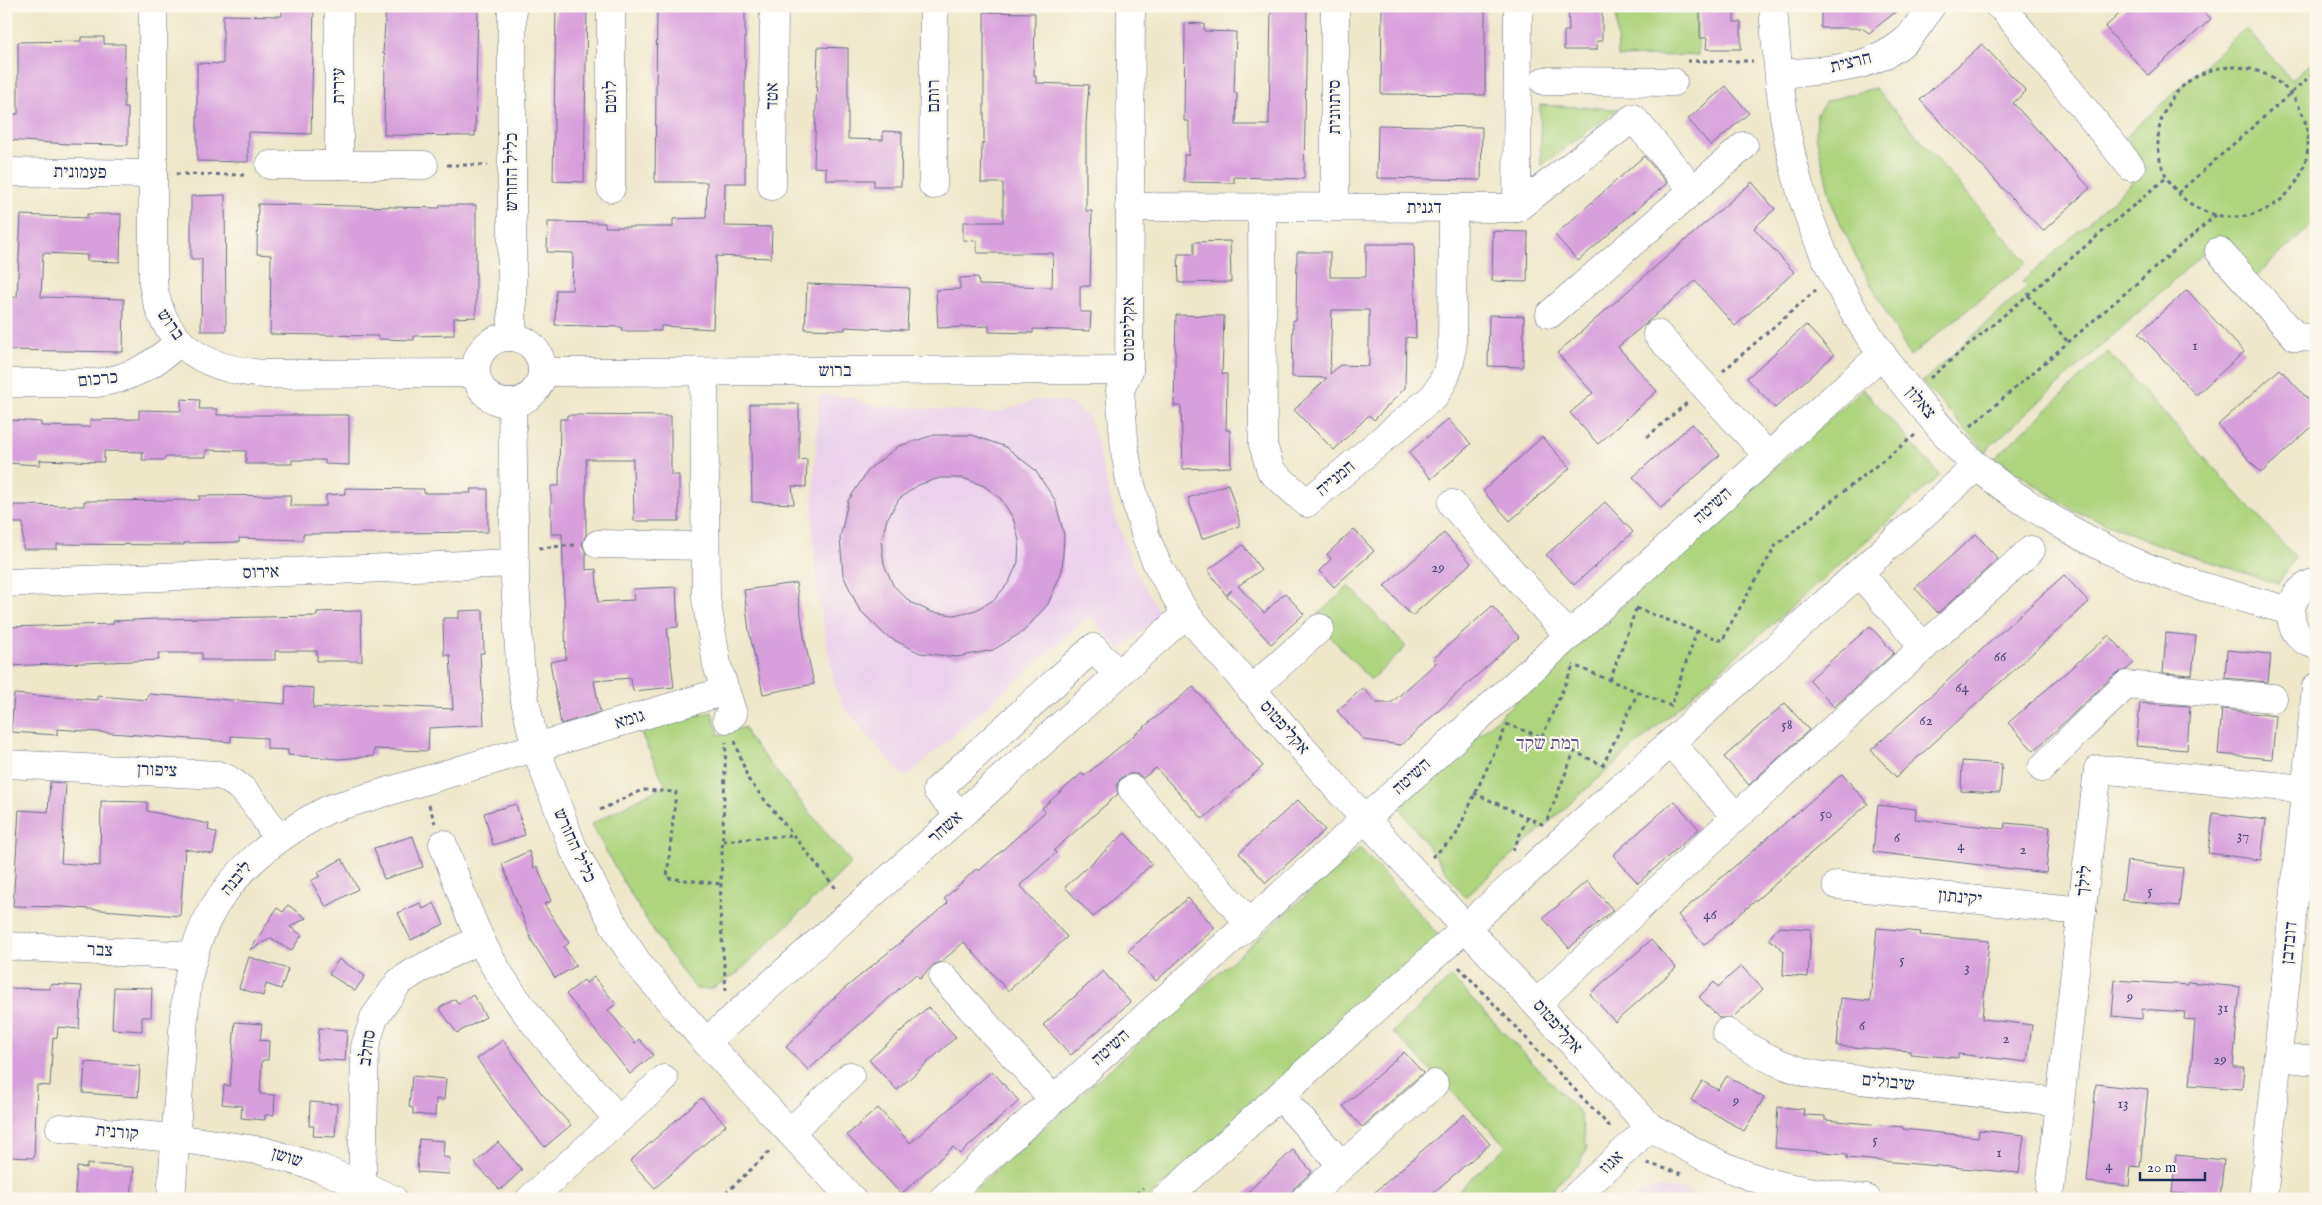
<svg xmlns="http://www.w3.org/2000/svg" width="2322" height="1205" viewBox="0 0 2322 1205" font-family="'IM FELL English','Frank Ruhl Libre',serif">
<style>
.built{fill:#ebd1ec}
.green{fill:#aed47e;stroke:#64826e}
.building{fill:#d79fdb;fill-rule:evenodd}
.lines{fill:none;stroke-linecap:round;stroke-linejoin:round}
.minor-casing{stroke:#656f84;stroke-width:29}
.path{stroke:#656f84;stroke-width:3;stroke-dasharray:4 4;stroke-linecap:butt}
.minor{stroke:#fff;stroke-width:28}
.labels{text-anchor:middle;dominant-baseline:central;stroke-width:4.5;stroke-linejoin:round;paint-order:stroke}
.number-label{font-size:15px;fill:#4a4b7d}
.street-label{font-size:18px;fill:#1b2f5e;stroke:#fbf7ec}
.neighbourhood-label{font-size:19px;fill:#5d568a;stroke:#fbf7ec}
</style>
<rect width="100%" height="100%" fill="#fbf7ec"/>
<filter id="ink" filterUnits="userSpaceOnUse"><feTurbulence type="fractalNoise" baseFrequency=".02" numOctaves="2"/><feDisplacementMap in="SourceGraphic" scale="10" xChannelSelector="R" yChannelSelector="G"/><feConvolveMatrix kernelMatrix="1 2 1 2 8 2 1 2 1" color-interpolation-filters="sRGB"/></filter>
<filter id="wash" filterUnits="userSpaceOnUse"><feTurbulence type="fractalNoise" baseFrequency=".0096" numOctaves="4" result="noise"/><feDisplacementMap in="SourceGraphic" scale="20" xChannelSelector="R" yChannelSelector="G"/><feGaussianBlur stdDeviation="1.12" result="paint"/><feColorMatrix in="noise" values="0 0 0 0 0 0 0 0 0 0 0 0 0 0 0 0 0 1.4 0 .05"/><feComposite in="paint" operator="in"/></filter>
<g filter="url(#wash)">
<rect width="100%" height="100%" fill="#eee7ca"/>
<!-- built -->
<g class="built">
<path d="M819,395L850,397L869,405L996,413L1036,400H1053L1072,404L1090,419L1096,438L1115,518L1136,571L1160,614L1120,651L1090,616L905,778L843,707L835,686L818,597L812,518Z"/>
<path d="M1659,1188L1681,1189L1702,1199H1633L1641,1191Z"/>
</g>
<!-- green -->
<g class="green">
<path d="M1697,6L1698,55L1618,57L1616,7Z"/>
<path d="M2245,28L2292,80L2316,59V221L2250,281L2215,243L1985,451L1922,382L2027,287L2022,282L2147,169L2121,141Z"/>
<path d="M1875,88L2027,262L1910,356L1858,261L1832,204L1816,136L1817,114L1826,101Z"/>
<path d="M1540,105L1618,109L1541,166Z"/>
<path d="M2108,352L2295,557L2278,584L2160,545L2075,511L1995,458Z"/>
<path d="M1863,389L1940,475L1465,897L1399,807Z"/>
<path d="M1349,586L1406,647L1371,680L1313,619Z"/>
<path d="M712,712L719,735L745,727L748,737L851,863L739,972L711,989H696C654,938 623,882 591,824L665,785L639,729Z"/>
<path d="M1360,848L1441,938L1147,1199H963Z"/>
<path d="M1451,977L1580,1113L1587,1147L1580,1163L1541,1199H1449L1506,1146L1393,1032Z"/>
</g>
<g id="blocks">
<!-- building -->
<g class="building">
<path d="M282,6H314L311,134L248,132V162L197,161V63L223,64V15L282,16Z"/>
<path d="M386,6H478L475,136L384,135L385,54H383Z"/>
<path d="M556,6H587L584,182L553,181Z"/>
<path d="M657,6H745V183H725L724,226L772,227L771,258L716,256L713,329L661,326V331H622V327L555,325L556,290H572L573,253L547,252L548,222L605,223V227H673V219L706,218L707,182H655Z"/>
<path d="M1271,6H1307L1304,179L1234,177V183L1184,182V155H1189V121H1184L1185,23L1204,24V31L1236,32L1234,93H1237L1236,125H1269Z"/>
<path d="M1382,6H1485V95L1381,94Z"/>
<path d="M1568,6H1602V41H1597V50H1564V31H1569Z"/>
<path d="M1700,6H1734V22H1741V49H1706L1707,38H1700Z"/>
<path d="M1821,6H1903L1869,33L1862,28H1821Z"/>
<path d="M2128,6H2199L2211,19L2148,75L2105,27Z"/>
<path d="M984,12L1035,13L1034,76H1036V83L1089,85L1086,123V211H1092L1090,286H1080V312H1091L1090,331L1033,329V333L989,332V326L938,328L936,290L960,289V278L978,277L979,285L1052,287L1053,253H977V241L963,240V222H1003V183H981L982,143H984Z"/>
<path d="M81,37H104V44H125L124,108H128V145L68,144L7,140L6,114H18V42L81,41Z"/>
<path d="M1982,44L2026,91L2013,103L2090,188L2043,231L1920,100Z"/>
<path d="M818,47L848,48V139L883,140V131L902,132L901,186H874V180H826V168L814,167Z"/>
<path d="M1726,86L1749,113L1711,146L1688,119Z"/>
<path d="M1378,125L1482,127L1481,180L1377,178Z"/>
<path d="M1644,156L1667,183L1578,261L1555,235Z"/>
<path d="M1752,182L1775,209L1754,228L1794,272L1735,326L1695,281L1618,347L1657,391L1598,444L1570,413L1593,393L1557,353Z"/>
<path d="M225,195L226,331H201L202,259H191V196Z"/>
<path d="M258,204L440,208V205H476V317L454,318V335L414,336V340L378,339V336L270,334L271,255L257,254Z"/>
<path d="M87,214H121L120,262L87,261V255L43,253L41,297L124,299L123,352L6,350V297H17L21,215L87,218Z"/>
<path d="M1493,231L1528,232L1527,282L1492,281Z"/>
<path d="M1230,241L1231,282L1179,283L1178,254H1194V242Z"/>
<path d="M1366,244H1414L1416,338L1406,337L1405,388L1374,420L1369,415L1334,450L1294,410L1327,378L1292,377L1293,320H1296L1297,252H1330V277H1366ZM1332,310H1369V366L1340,365L1330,374Z"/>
<path d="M807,284L909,288L907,330L845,327V330L805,329Z"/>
<path d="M2187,290L2244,352L2196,395L2139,333Z"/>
<path d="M1176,315L1224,316L1222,374H1227L1226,430H1230L1231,467L1183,469L1181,406H1174Z"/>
<path d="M1489,315L1524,316L1523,367L1488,366Z"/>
<path d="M1806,325L1834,355L1775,408L1747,378Z"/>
<path d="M2280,369L2316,408V423L2261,473L2218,425Z"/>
<path d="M181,399L200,400L199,409H217V415H349V465L325,464V460H292V464H246V451L206,450V457H165L164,460H142L143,452L104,451V462L40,460V465L6,463V426H10L11,420L41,422V426L90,427V420L139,419V410L181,411Z"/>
<path d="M750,404H799V460L807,459L806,487L792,486L794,504L752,502Z"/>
<path d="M567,415L671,416V475H679V521H634L633,459H586V535L582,544L586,553V570L596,569L598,602L634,600L633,589L676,587L678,627L667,628L674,687L633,691L631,678L594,681L600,712L561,724L550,662L566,659L562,534H551V486H559L560,419H567Z"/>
<path d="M1448,419L1471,444L1431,479L1409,453Z"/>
<path d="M1692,424L1720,455L1661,508L1633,477Z"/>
<path d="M934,435H972L1006,447L1035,470L1055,500L1064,535L1062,571L1048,604L1024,631L993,650L957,657L920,653L886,636L859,609L843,575L840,538L848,501L869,469L899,446ZM940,478H963L984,486L1001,499L1013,518L1019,540L1018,562L1009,582L995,599L976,610L954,615L931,612L910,602L893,585L884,564L881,541L887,519L899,499L918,485Z"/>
<path d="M1542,437L1570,468L1510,521L1483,491Z"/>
<path d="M1228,484L1239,519V526L1202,539L1188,498Z"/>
<path d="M345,488L424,489V493H471L470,489H488V532L303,534V540L239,538V542L184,543V545L57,544V549H23V523H13V505L84,506V501L200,500L199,496L291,495L290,506H326V495L345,494Z"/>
<path d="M1605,502L1633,532L1574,585L1546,555Z"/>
<path d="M1354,529L1374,551L1334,587L1319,571L1331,559L1327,554Z"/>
<path d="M1444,533L1471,563L1412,616L1384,586Z"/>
<path d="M1976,534L1998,559L1938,613L1915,588Z"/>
<path d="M1243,545L1261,570L1238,586L1264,613L1285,593L1304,614L1271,644L1227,596L1232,590L1226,595L1208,570Z"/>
<path d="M2064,575L2089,602L1896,777L1871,750Z"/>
<path d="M796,583L805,642L814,684L763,694L749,631L744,590Z"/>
<path d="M1492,606L1519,637L1401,745L1364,740L1337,711L1363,688L1377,703H1391L1436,663L1433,659Z"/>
<path d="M483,610L484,653H480L484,725L429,728L428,751L374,749V756L339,759L288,755V750L267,749V738L231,736V742L57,729V735L11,732L14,694L98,700V696L147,700L148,694L285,704L286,686L314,688L313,708L370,705L453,709L450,655H444L443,618H459V611Z"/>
<path d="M361,611L362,661H317V651H275V660H202V653H158L159,660L6,666V627L113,624V621L157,619L317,616V612Z"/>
<path d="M1870,626L1894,653L1834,707L1809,680Z"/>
<path d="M2166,633L2196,636L2192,675L2163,673Z"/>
<path d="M2109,635L2134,663L2126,670L2115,674L2034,751L2008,723Z"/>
<path d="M2227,650L2271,654L2268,682L2225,678Z"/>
<path d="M1193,687L1263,766L1203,819L1156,768L1143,778L1137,774H1129L1122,777L1117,784L1118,794L1054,850L1056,853L1020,885L1067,937L1008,991L964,942L941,962L933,965L920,979L916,974L808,1070L786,1047L838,994L948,903L944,899L976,869L979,871L1045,812L1042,808L1082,773L1084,776Z"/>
<path d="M1785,703L1809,730L1749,785L1724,757Z"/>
<path d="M2140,703L2190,706L2187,750L2136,746Z"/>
<path d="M2222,709L2276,716L2272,759L2218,754Z"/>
<path d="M1962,761L2002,764L2000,793L1961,791Z"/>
<path d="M1842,774L1868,804L1704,945L1678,915Z"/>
<path d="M50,782L66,783L61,863L100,866L101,801L147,802V811L209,824L208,830L217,833L213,854L185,849L180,916L63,907L13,906L19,810L48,812Z"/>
<path d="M1298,800L1325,830L1266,883L1239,853Z"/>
<path d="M1674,801L1699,829L1638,883L1613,855Z"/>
<path d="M516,804L525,835L493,845L484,813Z"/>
<path d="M1878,805L1916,809L1915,819L2004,829L2005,823L2050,827L2046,873L1873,852Z"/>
<path d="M2213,813L2266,820L2261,860L2208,853Z"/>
<path d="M1125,833L1152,864L1093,917L1065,887Z"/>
<path d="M413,836L423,867L384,879L374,848Z"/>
<path d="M529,851L534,868L537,866L551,901L544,904L569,943L564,947L576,966L555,978L532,941L502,864Z"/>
<path d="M342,859L358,889L326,907L311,881L320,876L318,872Z"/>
<path d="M2127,861L2183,868L2179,906L2122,900Z"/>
<path d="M1587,881L1613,910L1569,948L1543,918Z"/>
<path d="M1188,898L1215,928L1156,981L1128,951Z"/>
<path d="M420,903L423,909L434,903L444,924L411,940L398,913Z"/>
<path d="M288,905L306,918L290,927L302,935L291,951L271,938L250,950L277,908L283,912Z"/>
<path d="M1778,927L1811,929L1808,977L1783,975L1784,951L1769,939Z"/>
<path d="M1877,928L1921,932L1920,935L1989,941L1982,1019L2032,1025L2027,1062L1958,1054V1058L1910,1054V1051L1837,1046L1841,998L1870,1001Z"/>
<path d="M1651,940L1676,968L1615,1022L1590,994Z"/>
<path d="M249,957L288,969L281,989L266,984L263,996L239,988Z"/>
<path d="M339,959L365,976L355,991L329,974Z"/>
<path d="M1741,966L1763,989L1732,1018H1719L1699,997L1714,982L1718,987Z"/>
<path d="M1103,971L1130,1002L1071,1055L1043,1025Z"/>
<path d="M594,977L616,1004L608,1010L635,1043L639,1039L653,1055L630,1074L566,994L584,980L586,983Z"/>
<path d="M2115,980L2188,985V982L2240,987L2233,1067H2244L2242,1089L2190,1085L2195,1020L2184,1019L2185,1012L2142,1009V1019L2112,1016Z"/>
<path d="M50,984L82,986L79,1029L58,1027L57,1038L53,1037L50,1086L37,1085L34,1158L6,1157V988L50,989Z"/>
<path d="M114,987L152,988L151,1017H142V1031L112,1029Z"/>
<path d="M473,995L486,1017L457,1033L439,1008L455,999L458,1004Z"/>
<path d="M928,1007L956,1037L897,1090L869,1060Z"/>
<path d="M235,1022L262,1024L260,1040L269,1041L268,1060H262L260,1094L275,1095L274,1115H265V1120L241,1118L242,1106L222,1104L224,1085L230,1086Z"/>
<path d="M319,1028L347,1030L345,1061L317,1059Z"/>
<path d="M503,1040L542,1094L571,1125L545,1147L518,1116L477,1059Z"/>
<path d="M1404,1052L1423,1073L1362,1127L1343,1106Z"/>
<path d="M85,1062L140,1066L138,1097L83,1093Z"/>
<path d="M992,1071L1019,1101L960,1154L953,1147L901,1194L847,1135L878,1108L910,1143Z"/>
<path d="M412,1076L446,1079L444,1100L436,1099L435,1116L413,1114V1108L409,1107Z"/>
<path d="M1727,1076L1764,1098L1744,1131L1691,1100L1702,1081L1718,1090Z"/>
<path d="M2096,1084L2148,1090L2140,1167L2131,1166L2129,1186L2087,1182Z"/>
<path d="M701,1098L726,1125L655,1188L630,1161Z"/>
<path d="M310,1102L337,1104L335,1137L313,1136L314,1126H309Z"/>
<path d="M1778,1107L1804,1109L1803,1115L1825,1116V1120L1903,1127V1129L1978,1137L1979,1130L2024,1135L2019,1173L1847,1158V1154L1775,1148Z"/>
<path d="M1464,1114L1490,1144L1426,1199H1367Z"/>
<path d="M419,1139L444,1141L443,1157L450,1158L449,1174L417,1172Z"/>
<path d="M498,1142L522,1170L500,1190L475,1163Z"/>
<path d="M1293,1150L1312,1172L1294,1188L1290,1199H1240Z"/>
<path d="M2176,1155L2224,1160L2220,1197L2172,1193Z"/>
<path d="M87,1164L134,1167L131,1198L75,1194L77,1167L87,1168Z"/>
</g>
</g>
</g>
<g filter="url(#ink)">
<use href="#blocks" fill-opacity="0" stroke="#656f84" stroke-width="1"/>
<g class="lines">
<!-- minor casing -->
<g class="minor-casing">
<g id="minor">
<path d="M153,6V284C163,347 206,370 266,374L476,373"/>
<path d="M339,6V165"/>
<path d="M1131,6L1129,370L1120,390L1125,451L1130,481L1146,537L1157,564L1186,614L1344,796L1650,1127C1691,1150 1733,1174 1779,1185C1808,1192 1838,1195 1867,1199"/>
<path d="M1773,6C1777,64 1782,123 1797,178C1818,258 1861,332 1913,395C1933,419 1953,445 1977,466C2016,500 2078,536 2125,558C2177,582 2235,595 2290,611"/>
<path d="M1999,6L2003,8L2131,167"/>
<path d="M1780,74C1825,70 1877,71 1911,35C1918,26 1925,16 1931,6"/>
<path d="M1544,81L1673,82"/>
<path d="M270,165H424"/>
<path d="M6,172L153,174"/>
<path d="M933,185L934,6"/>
<path d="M772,186L774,6"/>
<path d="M611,188V6"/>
<path d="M1129,207L1517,208L1518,6"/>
<path d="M1262,207L1263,445L1271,471L1307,503L1434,396C1444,382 1451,366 1452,348L1453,208"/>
<path d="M1335,207V6"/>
<path d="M1517,208L1633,118L1693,190"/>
<path d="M2219,251L2296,337L2316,338"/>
<path d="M1550,314L1744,146"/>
<path d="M1657,334L1768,456"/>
<path d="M512,337V6"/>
<circle cx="509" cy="370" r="33"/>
<path d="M542,372L1129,370"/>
<path d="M704,372L706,598L717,665L733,714L727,719"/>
<path d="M6,383H96C130,379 154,365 179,342"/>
<path d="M512,403L515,580L520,664L525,701L536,749L573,848L620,936L642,969L706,1042L852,1199"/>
<path d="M1452,504L1569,636"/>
<path d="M598,544L705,546"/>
<path d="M1859,573L1924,647"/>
<path d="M2316,582C2283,591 2282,637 2316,645"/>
<path d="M6,583L515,563"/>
<path d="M1251,690L1320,628"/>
<path d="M1671,743L1736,817"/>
<path d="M6,764L218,775C247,784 262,814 278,839"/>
<path d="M2042,768L2080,729L2126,685L2273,698"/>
<path d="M1132,789L1249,923"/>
<path d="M960,815L937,790L1093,648L1118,674"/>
<path d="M443,844C458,883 470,922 490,958C523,1018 574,1068 618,1119"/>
<path d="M1837,885L2082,911"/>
<path d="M6,946L193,956"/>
<path d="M943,977L1053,1099"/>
<path d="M1537,1003L1736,817L2031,550"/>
<path d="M1726,1032C1754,1053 1782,1067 1816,1075L2060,1102"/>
<path d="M706,1042L1186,614"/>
<path d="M2278,1057L2316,1061"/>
<path d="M1280,1096L1342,1165"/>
<path d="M60,1128L175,1138L263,1151L320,1168L393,1199"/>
<path d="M790,1132L850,1076"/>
<path d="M362,1185L365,1047L374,1018L399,982L416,971L480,939"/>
<path d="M171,1199C174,1152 178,1106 181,1059C184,1025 184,990 193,958C211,887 267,840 329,809L725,691"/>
<path d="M530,1199L664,1079"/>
<path d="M943,1199L1881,355"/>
<path d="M1165,1199L1977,466"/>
<path d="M1305,1199L1434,1084"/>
<path d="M1573,1199L1650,1127"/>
<path d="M2049,1199L2098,769L2305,789"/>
<path d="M2263,1199L2316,687"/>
</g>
</g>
<!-- path -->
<g class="path">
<path d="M1687,61H1753"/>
<circle cx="2233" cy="142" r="75"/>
<path d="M447,165H488"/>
<path d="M176,174L247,175"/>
<path d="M2178,193L2316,71"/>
<path d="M2028,295L2068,342"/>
<path d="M1723,371L1816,290"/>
<path d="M1930,378L2167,177"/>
<path d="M1971,426L2216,215"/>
<path d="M1647,437L1688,402"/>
<path d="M539,548L575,545"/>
<path d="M1636,608L1723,641L1726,632L1776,545L1915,435"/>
<path d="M1610,680L1636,609"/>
<path d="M1638,692L1671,706L1697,631"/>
<path d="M1506,724L1542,737L1603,765L1638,692L1573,665"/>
<path d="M1542,737L1573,666"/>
<path d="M735,741L748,779L838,891"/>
<path d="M1474,793L1544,825"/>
<path d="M429,805L435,823"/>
<path d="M600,810L642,790L676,792L667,878L721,884"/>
<path d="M1547,820L1574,752"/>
<path d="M723,841L793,835"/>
<path d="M1513,851L1527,817"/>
<path d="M1432,857L1455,837L1506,727"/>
<path d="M1459,967L1612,1129"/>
<path d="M726,991L720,911L726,742"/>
<path d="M1647,1163L1682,1174"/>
<path d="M720,1199L772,1149"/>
<path d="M1130,1199L1143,1188"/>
</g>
<!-- minor -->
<use href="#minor" class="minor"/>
</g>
</g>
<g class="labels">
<!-- number labels -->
<g class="number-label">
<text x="2195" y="345">1</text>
<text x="1438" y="567">29</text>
<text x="2000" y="656">66</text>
<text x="1962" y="687">64</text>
<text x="1926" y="720">62</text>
<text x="1787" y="724">58</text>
<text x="1826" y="813">50</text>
<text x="2243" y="835">37</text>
<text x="1897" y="837">6</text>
<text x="1961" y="845">4</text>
<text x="2023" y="849">2</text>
<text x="2150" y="890">5</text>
<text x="1710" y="914">46</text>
<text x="1902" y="959">5</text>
<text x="1967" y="967">3</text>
<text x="2130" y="996">9</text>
<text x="2223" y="1007">31</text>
<text x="1862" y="1025">6</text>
<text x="2006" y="1038">2</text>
<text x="2220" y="1059">29</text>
<text x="1736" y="1100">9</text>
<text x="2123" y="1103">13</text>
<text x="1875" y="1139">5</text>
<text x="1999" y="1152">1</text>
<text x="2109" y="1165">4</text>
</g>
<!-- street labels -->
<g class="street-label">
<text transform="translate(1851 63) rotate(-14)">חרצית</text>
<text transform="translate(339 86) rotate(-90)">עירית</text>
<text transform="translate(773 96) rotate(-89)">אטד</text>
<text transform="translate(934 96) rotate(-90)">רותם</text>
<text transform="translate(611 97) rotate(-90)">לוטם</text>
<text transform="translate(1335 107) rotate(-90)">סיתוונית</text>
<text transform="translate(512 172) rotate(-90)">כליל החורש</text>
<text transform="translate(80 173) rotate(1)">פעמונית</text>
<text x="1424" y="208">דגנית</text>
<text transform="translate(170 325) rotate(55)">ברוש</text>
<text transform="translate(1129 329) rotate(-90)">אקליפטוס</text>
<text x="835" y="371">ברוש</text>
<text transform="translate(98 380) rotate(-6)">כרכום</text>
<text transform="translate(1920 403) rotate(50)">צאלון</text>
<text transform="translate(1336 479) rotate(-40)">חמנייה</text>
<text transform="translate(1713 506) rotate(-42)">השיטה</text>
<text transform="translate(261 573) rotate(-2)">אירוס</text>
<text transform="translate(630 720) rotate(-17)">גומא</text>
<text transform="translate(1284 728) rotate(49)">אקליפטוס</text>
<text transform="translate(157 771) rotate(3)">ציפורן</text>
<text transform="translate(1412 777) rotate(-42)">השיטה</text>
<text transform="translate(946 828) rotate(-42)">אשחר</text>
<text transform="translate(574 846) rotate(66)">כליל החורש</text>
<text transform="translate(237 879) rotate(-50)">ליבנה</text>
<text transform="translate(2085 881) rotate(-84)">לילך</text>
<text transform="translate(1960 898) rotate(6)">יקינתון</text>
<text transform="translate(2290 943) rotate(-84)">דובדבן</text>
<text transform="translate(100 951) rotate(3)">צבר</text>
<text transform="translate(1557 1027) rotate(49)">אקליפטוס</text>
<text transform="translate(368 1048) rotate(-82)">סחלב</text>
<text transform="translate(1111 1048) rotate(-42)">השיטה</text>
<text transform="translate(1888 1083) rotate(6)">שיבולים</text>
<text transform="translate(117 1133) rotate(5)">קורנית</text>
<text transform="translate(287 1158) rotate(17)">שושן</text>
<text transform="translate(1612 1163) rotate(-43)">אגוז</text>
</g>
<!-- neighbourhood labels -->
<g class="neighbourhood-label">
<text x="1548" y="744">רמת שקד</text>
</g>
</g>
<!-- margin -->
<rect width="2322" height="1205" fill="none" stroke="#fbf7ec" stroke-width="25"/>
<!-- scale -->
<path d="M2140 1172v8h65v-8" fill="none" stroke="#1b2f5e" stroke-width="2.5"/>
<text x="2147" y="1172" font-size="15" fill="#1b2f5e" stroke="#fbf7ec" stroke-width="4" paint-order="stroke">20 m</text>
</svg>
